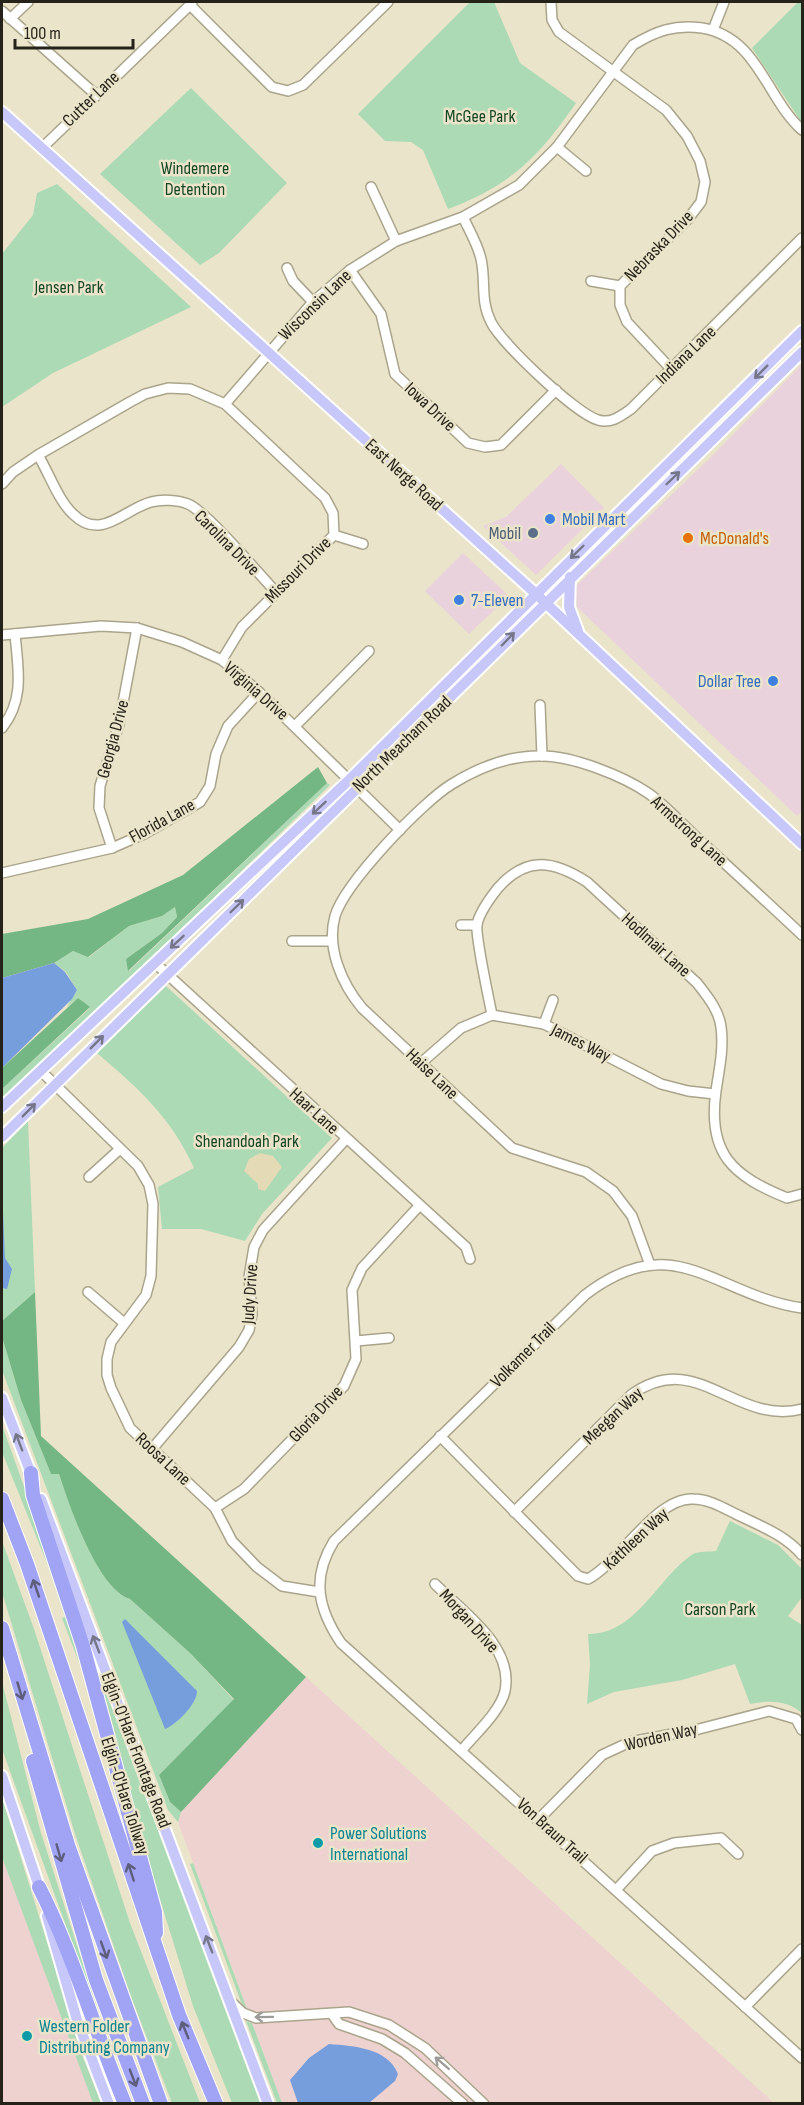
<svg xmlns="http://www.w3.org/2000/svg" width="804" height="2105" viewBox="0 0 804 2105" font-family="'Sofia Sans Condensed',sans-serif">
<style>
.commercial{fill:#ead2dd}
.industrial{fill:#edd2d0}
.green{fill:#acdab5}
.forest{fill:#75b784}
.sand{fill:#e4dab5}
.water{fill:#779edc}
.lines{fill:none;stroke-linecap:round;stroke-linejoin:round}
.minor-casing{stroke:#aaa48b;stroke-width:12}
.major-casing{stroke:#fff;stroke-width:14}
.highway-casing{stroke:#fff;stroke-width:16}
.minor{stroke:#fff;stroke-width:9}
.major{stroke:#c7c8f9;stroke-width:10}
.highway{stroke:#a1a3f5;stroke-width:14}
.oneway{stroke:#767689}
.oneway2{stroke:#5d5d7c}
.oneway3{stroke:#9d9c98}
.shop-dot{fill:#3f7fe0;stroke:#eae4ca;stroke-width:2}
.service-dot{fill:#5c6f8a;stroke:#eae4ca;stroke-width:2}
.food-dot{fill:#e8710a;stroke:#eae4ca;stroke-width:2}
.culture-dot{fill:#0f9aa8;stroke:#eae4ca;stroke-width:2}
.labels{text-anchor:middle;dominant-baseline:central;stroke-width:5;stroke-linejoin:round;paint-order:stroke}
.street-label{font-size:18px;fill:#252319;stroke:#eae4ca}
.park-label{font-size:18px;fill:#134523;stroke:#eae4ca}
.shop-label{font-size:18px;fill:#366cbe;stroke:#eae4ca;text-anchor:start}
.service-label{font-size:18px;fill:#4e5e75;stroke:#eae4ca;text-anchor:end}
.food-label{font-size:18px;fill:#c56008;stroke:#eae4ca;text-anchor:start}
.culture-label{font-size:18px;fill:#0d838f;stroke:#eae4ca;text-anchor:start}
</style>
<rect width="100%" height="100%" fill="#eae4ca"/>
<!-- commercial -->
<g class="commercial">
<path d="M802,364V811L797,816L577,607L576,586L711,457Z"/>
<path d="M561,464L604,508L536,575L483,526L506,517Z"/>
<path d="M463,553L509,596L469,634L425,591Z"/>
</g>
<!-- industrial -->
<g class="industrial">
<path d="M306,1677L774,2103H282L178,1822L181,1812Z"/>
<path d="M2,1857L85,2080L93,2103H2Z"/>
</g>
<!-- green -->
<g class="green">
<path d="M470,2H494L520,63L576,103C538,158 511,185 448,209L423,150L411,142L385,141L358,114Z"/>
<path d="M798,2H802V123L752,48Z"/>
<path d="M191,88L287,183L219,253L200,265L100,174Z"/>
<path d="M57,184L191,307L53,373L2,407V254L33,215L37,193Z"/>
<path d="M327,783L330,785L177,934L2,1098V1089L90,1008L78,998L67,1007L77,990L66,972L54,963L73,951L89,957L129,926L162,916L175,907L177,917L162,933L126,959L129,971Z"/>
<path d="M166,986L332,1138L262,1214L245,1241L201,1229H162L158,1187L194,1168C171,1117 139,1089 97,1053Z"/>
<path d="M28,1121L35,1292L2,1321V1148Z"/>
<path d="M2,1337L21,1400L51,1474H59C69,1504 98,1590 130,1599L190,1653L234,1700L159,1775L170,1802L181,1812L178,1822L168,1810L2,1370Z"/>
<path d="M2,1425L47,1551L80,1665L62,1618L65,1617L49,1568L2,1452Z"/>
<path d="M730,1521L778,1545L802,1569V1597L788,1616L802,1625V1713C787,1700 769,1700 750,1704L735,1664L682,1680L614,1692L587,1704L590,1665L588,1634C636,1635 658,1577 693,1554C699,1551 710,1552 716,1551Z"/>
<path d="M2,1541L34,1629L130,1923L200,2103H172L132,1999L75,1834L2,1592Z"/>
<path d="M96,1662L262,2103H232L193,2006L150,1867Z"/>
<path d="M2,1682L41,1833L109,2045L2,1749Z"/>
<path d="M2,1797L81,2052L101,2103H93L2,1857Z"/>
<path d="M193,1863L247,2009L241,2002L190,1864Z"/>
<path d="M246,2021L252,2023L282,2103H277Z"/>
</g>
<!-- forest -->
<g class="forest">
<path d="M318,767L327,783L128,971L126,959L162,933L177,917L175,907L162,916L129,926L88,957L73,951L54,963L2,978V934L88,919L183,875Z"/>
<path d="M78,998L90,1007L2,1089V1068Z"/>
<path d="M35,1292L41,1436L306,1677L181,1812L170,1802L159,1775L234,1699L190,1653L130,1599C98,1590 69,1505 59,1474H51L21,1400L2,1337V1321Z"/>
</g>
<!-- sand -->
<path class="sand" d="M260,1153L273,1156L282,1167L265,1191L258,1189V1184L244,1171L249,1159Z"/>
<!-- water -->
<g class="water">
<path d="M54,963L65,972L77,990L72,999L2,1068V978Z"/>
<path d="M2,1188L5,1258L12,1269L7,1289L3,1288L2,1283Z"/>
<path d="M125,1619L197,1691C197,1704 177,1724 165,1729L122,1622Z"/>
<path d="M329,2044C354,2046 388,2048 398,2074L395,2081L369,2103H298L290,2080L309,2058Z"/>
</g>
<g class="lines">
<!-- minor casing -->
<g class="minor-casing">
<g id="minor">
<path d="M551,2L552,20L559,32L666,110L687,136L700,161L705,182L701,202L688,219L620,286V305L627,322L672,370"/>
<path d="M190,5L272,87L288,91L303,85L388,2"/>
<path d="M2,11L95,94"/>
<path d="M10,19L28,2"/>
<path d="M713,30L724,2"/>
<path d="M557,147L586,171"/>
<path d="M42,148L192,3"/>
<path d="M371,187L396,241"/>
<path d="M463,217C469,230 478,245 481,259C486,281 480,301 491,322C501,343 575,413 598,420C611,424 621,416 631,409L802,238"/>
<path d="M287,268L293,281L313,302"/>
<path d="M350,270L381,314L395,374L468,443L485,447L501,445L556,390"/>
<path d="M591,281L620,286"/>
<path d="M225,404L313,302L350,270L396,241L463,217L519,185L557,147L633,45C656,31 675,24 702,28C758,37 766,98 802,130"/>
<path d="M38,455C49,473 58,500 73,514C101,542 124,509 151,502C162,499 178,500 188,504C206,511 259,574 275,591"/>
<path d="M2,484L13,472L38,455L130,402L145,394L168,388L190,389L225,404L325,498L333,513L334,535L242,627L222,660"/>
<path d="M334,535L363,544"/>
<path d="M2,635L101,626L137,628L182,642L222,660L259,692L400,830"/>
<path d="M540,705L542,756"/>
<path d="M295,726L369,651"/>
<path d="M2,728C25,699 18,669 15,634"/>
<path d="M112,848L99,808L100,786L119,724L137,628"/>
<path d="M2,873L112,848L144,834L200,802L210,786L216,754L228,726L259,692"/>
<path d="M461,925H477"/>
<path d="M292,941H332"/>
<path d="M155,963L466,1247L470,1259"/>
<path d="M492,1015C489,999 475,936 477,924C480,912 490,898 498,888C526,856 553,860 587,882L697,983C707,996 719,1010 721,1027C724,1049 719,1070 716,1091C707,1154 733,1176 787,1198L802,1194"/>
<path d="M544,1024L553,1000"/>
<path d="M421,1063L461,1028L492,1015L544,1024L661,1084L688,1091L715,1094"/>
<path d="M41,1071L138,1166L149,1185L153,1204L151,1276L146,1295L111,1342L107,1359V1375L111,1388L130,1428L215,1508L232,1541L257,1567L282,1586L319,1592"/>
<path d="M89,1177L120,1149"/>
<path d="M650,1265L632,1216L613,1191L586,1172L512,1148L362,1008C342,984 326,948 335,916C345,883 422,802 452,784C478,768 510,755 542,756C573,756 623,776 648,793C665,805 680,822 695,836C731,869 767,902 802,935"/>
<path d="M88,1292L124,1323"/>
<path d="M802,1308C714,1295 675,1226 585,1295L334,1541C311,1578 318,1609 341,1643L802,2058"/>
<path d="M356,1341L389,1338"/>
<path d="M440,1436L578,1576L588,1579C620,1562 656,1497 693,1499C710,1499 725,1509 740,1516C763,1527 786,1536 802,1555"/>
<path d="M152,1449L239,1347L249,1330L252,1314L249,1277L254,1247L263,1230L346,1139"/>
<path d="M215,1508L244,1489L344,1386L356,1359L352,1290L362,1268L419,1206"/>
<path d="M514,1512L631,1395C697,1347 734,1426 802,1409"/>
<path d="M435,1584C463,1612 514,1646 505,1691C500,1712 475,1734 462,1750"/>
<path d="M539,1819L602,1755L630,1742L699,1729L769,1711L796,1719L802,1730"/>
<path d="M616,1890L652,1851L674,1843L721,1838L738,1854"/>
<path d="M230,2001L243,2013L256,2018L349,2012L389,2025L425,2048L484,2104"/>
<path d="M745,2007L802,1949"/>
<path d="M332,2014L339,2024L382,2039L405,2053L463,2104"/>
</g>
</g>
<!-- major casing -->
<g class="major-casing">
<g id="major">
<path d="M2,112L535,593L802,844"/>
<path d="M570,577L569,607L578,631"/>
<path d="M2,1107L348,781L802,331"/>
<path d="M2,1137L802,352"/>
<path d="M2,1398L33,1479"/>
<path d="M41,1499L268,2104"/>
<path d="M2,1776L41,1893"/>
<path d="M47,1916L77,2020L109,2104"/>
</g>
</g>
<!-- highway casing -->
<g class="highway-casing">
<g id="highway">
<path d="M31,1473L33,1495L83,1646L155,1912L156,1933"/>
<path d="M2,1499L27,1564L179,2015L216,2104"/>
<path d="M2,1628L68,1845L161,2104"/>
<path d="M33,1761L96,1980L143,2104"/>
<path d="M39,1887C74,1956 95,2032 125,2104"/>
</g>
</g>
<!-- minor -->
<use href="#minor" class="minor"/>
<!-- major -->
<use href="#major" class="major"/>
<!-- highway -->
<use href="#highway" class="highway"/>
</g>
<!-- one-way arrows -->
<defs><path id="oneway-shaft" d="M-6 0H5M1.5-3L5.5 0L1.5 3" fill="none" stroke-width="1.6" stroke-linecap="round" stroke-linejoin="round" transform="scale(1.5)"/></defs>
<g class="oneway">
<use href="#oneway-shaft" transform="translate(761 372) rotate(135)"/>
<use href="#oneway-shaft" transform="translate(673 478) rotate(-44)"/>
<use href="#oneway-shaft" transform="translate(577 552) rotate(136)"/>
<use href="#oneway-shaft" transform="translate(508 639) rotate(-46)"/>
<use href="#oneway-shaft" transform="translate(319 808) rotate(137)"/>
<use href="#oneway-shaft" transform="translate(237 906) rotate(-44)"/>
<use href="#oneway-shaft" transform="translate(177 942) rotate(137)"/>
<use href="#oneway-shaft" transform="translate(97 1042) rotate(-45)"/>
<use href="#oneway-shaft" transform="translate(29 1110) rotate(-45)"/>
<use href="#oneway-shaft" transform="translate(19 1442) rotate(-111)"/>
<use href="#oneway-shaft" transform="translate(96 1644) rotate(-111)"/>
<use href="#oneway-shaft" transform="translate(209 1944) rotate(-111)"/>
</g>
<g class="oneway2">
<use href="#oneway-shaft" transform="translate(36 1588) rotate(-109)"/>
<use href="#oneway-shaft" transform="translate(20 1691) rotate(73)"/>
<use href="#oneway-shaft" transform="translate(59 1853) rotate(74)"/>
<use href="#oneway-shaft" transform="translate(131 1872) rotate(-108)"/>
<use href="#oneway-shaft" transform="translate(104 1950) rotate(70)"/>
<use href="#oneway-shaft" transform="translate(185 2030) rotate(-112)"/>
<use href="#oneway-shaft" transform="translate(133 2078) rotate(69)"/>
</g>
<g class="oneway3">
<use href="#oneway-shaft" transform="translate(264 2017) rotate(179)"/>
<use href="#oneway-shaft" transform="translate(442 2063) rotate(-139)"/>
</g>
<!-- markers -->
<g class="shop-dot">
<circle cx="550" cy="519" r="6"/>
<circle cx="459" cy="600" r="6"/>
<circle cx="773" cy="681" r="6"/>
</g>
<circle class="service-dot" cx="533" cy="533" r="6"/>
<circle class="food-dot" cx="688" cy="538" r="6"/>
<g class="culture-dot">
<circle cx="318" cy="1843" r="6"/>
<circle cx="27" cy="2036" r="6"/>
</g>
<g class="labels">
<!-- street labels -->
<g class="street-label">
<text transform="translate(91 99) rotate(-44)">Cutter Lane</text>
<text transform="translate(659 246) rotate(-46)">Nebraska Drive</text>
<text transform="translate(315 305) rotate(-44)">Wisconsin Lane</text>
<text transform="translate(686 355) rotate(-44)">Indiana Lane</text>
<text transform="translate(430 407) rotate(43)">Iowa Drive</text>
<text transform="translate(404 475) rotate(42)">East Nerge Road</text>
<text transform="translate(227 543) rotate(45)">Carolina Drive</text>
<text transform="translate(298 570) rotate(-45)">Missouri Drive</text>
<text transform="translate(256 691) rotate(41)">Virginia Drive</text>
<text transform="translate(113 739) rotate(-75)">Georgia Drive</text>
<text transform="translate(402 744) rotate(-44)">North Meacham Road</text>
<text transform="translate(162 821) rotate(-29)">Florida Lane</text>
<text transform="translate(689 831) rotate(42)">Armstrong Lane</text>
<text transform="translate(656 945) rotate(42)">Hodlmair Lane</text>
<text transform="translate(581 1043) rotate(27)">James Way</text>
<text transform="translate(432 1074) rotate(44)">Haise Lane</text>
<text transform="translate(314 1111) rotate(42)">Haar Lane</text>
<text transform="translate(250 1294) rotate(-86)">Judy Drive</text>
<text transform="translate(523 1355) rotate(-45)">Volkamer Trail</text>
<text transform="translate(316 1414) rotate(-47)">Gloria Drive</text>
<text transform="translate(613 1416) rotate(-43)">Meegan Way</text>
<text transform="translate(163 1459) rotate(43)">Roosa Lane</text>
<text transform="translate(636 1539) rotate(-43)">Kathleen Way</text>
<text transform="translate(469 1621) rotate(48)">Morgan Drive</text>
<text transform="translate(661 1737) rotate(-13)">Worden Way</text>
<text transform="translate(136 1750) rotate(69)">Elgin-O'Hare Frontage Road</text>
<text transform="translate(125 1796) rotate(72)">Elgin-O'Hare Tollway</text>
<text transform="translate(552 1831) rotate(42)">Von Braun Trail</text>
</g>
<!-- park labels -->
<g class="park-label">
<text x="480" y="116">McGee Park</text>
<text x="195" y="168">Windemere<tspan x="195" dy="21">Detention</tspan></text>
<text x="69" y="287">Jensen Park</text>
<text x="247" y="1141">Shenandoah Park</text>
<text x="720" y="1609">Carson Park</text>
</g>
<!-- shop labels -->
<g class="shop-label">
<text x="562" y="519">Mobil Mart</text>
<text x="471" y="600">7-Eleven</text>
<text x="761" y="681" text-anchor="end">Dollar Tree</text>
</g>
<!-- service labels -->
<g class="service-label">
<text x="521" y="533">Mobil</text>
</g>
<!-- food labels -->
<g class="food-label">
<text x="700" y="538">McDonald's</text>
</g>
<!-- culture labels -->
<g class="culture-label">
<text x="330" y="1833">Power Solutions<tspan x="330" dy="21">International</tspan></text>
<text x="39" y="2026">Western Folder<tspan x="39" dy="21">Distributing Company</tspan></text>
</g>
</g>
<!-- border -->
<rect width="804" height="2105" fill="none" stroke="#252319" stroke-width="6"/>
<!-- scale -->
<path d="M15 39v9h118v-9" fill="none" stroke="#252319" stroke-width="3"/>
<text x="24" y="39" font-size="18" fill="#252319" stroke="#eae4ca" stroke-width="4.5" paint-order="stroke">100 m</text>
</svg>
